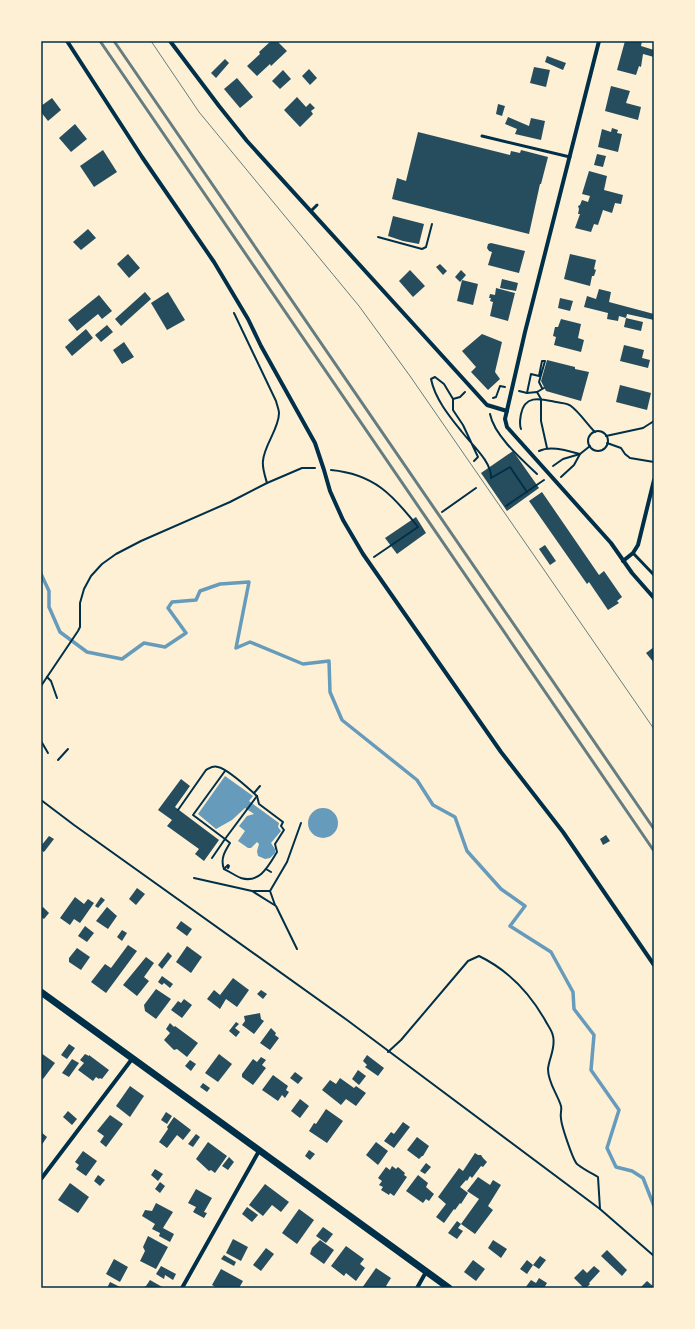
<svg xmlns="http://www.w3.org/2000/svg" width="695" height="1329" viewBox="0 0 695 1329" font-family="'Zilla Slab',serif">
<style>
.water{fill:#669bbc}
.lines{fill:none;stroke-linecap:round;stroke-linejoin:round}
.stream{stroke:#669bbc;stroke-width:3.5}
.building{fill:#264d5e}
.path{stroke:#003049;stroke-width:2}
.service{stroke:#003049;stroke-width:3}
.minor{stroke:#003049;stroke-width:4}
.tertiary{stroke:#003049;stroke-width:7}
.tram{stroke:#657d81;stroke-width:1}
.rail{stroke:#657d81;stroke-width:3}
.neatline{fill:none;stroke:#003049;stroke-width:1.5}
</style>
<rect width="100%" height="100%" fill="#fdf0d5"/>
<!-- water -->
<g class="water">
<path d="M225,776L253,796L249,801L279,823L278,827L281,831L271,843L275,849V853L270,858L265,859L258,856L257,851L259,844L257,842L251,848H248L238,841L245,831L239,826L247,816L254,814L245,808L232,820L216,829L198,814Z"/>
<circle cx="323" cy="823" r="15"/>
</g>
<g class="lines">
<!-- stream -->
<path class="stream" d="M41,574L49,591V607L60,632L87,652L122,659L144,643L165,647L186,633L168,608L172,602L196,600L200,591L220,584L249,582L236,648L250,642L303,664L329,661L330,692L342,720L417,780L433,805L455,817L467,851L501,889L525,906L510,926L551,952L573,992L574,1009L594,1035L591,1070L619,1110L607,1148L616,1167L632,1171L643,1178L654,1206"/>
</g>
<!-- building -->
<g class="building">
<path d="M271,41H277L287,51L271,66L270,64L257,76L247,66L260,54L259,52Z"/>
<path d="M625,41H642L641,46L654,50V57L643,54L641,67L639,66L636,75L617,70Z"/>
<path d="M547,56L566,63L563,70L545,62Z"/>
<path d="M225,59L229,63L216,78L211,73Z"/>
<path d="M534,67L550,70L546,87L530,83Z"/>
<path d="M309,69L317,78L310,85L302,76Z"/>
<path d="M283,70L291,79L280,89L272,81Z"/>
<path d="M237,78L253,97L240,108L224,89Z"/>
<path d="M611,86L630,91L626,103L641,107L638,120L605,111Z"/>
<path d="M297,97L306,107L310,103L315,108L311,111L313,114L300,127L284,110Z"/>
<path d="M52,98L61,110L48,121L41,112V106Z"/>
<path d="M498,104L505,106L502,116L496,114Z"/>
<path d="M508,117L529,126L531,118L545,121L541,140L515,134L517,129L505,124Z"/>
<path d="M75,124L87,139L71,152L59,138Z"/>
<path d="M612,128L618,130L617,133L622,134L618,152L598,147L602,129L611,132Z"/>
<path d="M418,132L510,155L511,151L520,153L521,150L548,157L541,184H540L529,234L392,199L397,178L406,181Z"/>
<path d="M103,150L117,172L94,187L80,166Z"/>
<path d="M597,154L606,156L603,167L594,165Z"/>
<path d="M589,171L607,176L604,190L623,195L621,204L615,203L612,213L603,210L598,225L594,224L591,232L575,228L580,214H578L579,209L578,206L580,205L582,200L588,202L590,196L582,194Z"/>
<path d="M393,216L424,224L419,244L403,241L388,236Z"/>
<path d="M88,229L96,238L81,250L73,242Z"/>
<path d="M491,243L525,251L519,273L488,265L492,252L489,251L487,248L488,244Z"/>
<path d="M128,254L140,268L129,278L117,264Z"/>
<path d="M570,254L596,260L594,269L596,270L594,276H592L590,286L564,279Z"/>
<path d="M440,264L447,271L443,275L436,267Z"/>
<path d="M410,270L425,286L413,297L399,281Z"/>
<path d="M461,270L466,275L460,282L455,277Z"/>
<path d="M502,279L518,283L516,291L500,288Z"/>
<path d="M462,280L478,284L473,305L457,301Z"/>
<path d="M496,288L515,293L508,321L490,316L493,302L490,301L491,298H489L490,294L495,295Z"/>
<path d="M599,289L611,292L609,302L654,314V320L627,314L626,318L643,322L641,331L624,327L626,318L619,316L618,321L607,319L608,313L584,307L587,296L596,299Z"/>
<path d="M145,292L151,299L121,326L115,319Z"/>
<path d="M168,292L185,320L167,330L151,303Z"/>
<path d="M99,295L112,311L102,319L98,314L77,331L68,320Z"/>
<path d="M560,298L573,301L570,311L558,308Z"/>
<path d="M561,319L581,324L578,338L584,340L581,352L554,345L556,337L553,336L555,327H558Z"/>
<path d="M107,325L113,332L101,342L95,335Z"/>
<path d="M86,329L93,338L72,356L65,347Z"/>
<path d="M482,334L502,342L495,372L500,379L488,390L471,372L476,367L462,351Z"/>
<path d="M124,342L134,357L122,364L113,350Z"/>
<path d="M624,345L644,350L642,358L650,360L648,368L620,361Z"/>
<path d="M547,360L575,367V369L589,372L581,401L546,391L541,381Z"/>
<path d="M620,385L651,393L647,410L616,402Z"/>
<path d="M513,451L539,488L507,511L481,473Z"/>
<path d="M542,492L599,575L604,571L622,597L617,601L619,603L608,610L589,582L587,584L529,501Z"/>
<path d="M416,517L426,533L397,554L385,538Z"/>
<path d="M545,545L556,561L550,565L539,549Z"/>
<path d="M654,647V663L646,653Z"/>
<path d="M181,779L190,786L175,807L219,840L204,861L195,854L199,849L167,826L172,820L158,810Z"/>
<path d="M606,835L610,841L603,845L600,839Z"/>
<path d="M49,836L54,839L44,852L41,850V846Z"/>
<path d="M137,888L145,894L136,905L129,899Z"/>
<path d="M75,897L84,904L88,899L94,903L80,923L74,919L70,925L60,918Z"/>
<path d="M101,897L105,900L98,908L95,906Z"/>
<path d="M43,907L49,913L44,919L41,917V909Z"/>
<path d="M107,907L117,916L108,929L96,921Z"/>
<path d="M181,921L192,929L187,936L176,928Z"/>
<path d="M85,926L94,933L87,942L78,936Z"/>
<path d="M122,930L127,933L122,941L117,937Z"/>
<path d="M128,945L137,951L106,993L91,982L105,964L111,968Z"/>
<path d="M187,946L202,957L191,973L176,962Z"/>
<path d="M77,948L90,957L81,970L69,962V958Z"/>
<path d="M168,952L172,956L162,969L158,965Z"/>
<path d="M146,957L154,963L144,977L149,981L137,996L123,985Z"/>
<path d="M162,976L173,984L170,988L164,983L162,985L158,982Z"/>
<path d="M233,978L249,990L237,1007L226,999L220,1009L207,999L214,990L220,995Z"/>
<path d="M156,989L171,999L156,1019L145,1011L144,1005Z"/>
<path d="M261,990L267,994L263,999L257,994Z"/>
<path d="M184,999L192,1005L182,1018L171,1010L178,1001L181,1003Z"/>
<path d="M260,1013L261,1019L264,1021L254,1034L242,1025L245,1021L244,1016Z"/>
<path d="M236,1022L239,1024L235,1028L240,1032L236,1037L229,1031Z"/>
<path d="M170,1023L174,1027L175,1026L198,1043L187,1057L177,1049L174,1050L164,1040L170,1033L166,1029Z"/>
<path d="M271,1028L276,1033L275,1035L279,1038L270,1050L260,1043Z"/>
<path d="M69,1044L75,1048L67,1059L61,1055Z"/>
<path d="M41,1053L55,1063L43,1079L41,1078Z"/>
<path d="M85,1054L89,1056V1055L109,1070L102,1079L100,1078L99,1079L96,1077L93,1081L78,1070L84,1063L80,1060Z"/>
<path d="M219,1054L232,1064L218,1082L205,1073Z"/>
<path d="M367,1055L384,1068L378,1076L365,1067L367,1065L363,1061Z"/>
<path d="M261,1057L266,1060L262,1065L266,1068L253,1085L242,1077V1074L253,1059L257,1062Z"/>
<path d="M72,1059L79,1063L69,1077L62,1073Z"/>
<path d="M190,1060L196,1064L191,1071L185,1066Z"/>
<path d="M358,1070L366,1076L359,1085L352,1079Z"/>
<path d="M295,1072L303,1078L298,1084L290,1078Z"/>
<path d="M273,1075L288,1086L286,1090L289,1092L285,1098L282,1095L278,1101L262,1090Z"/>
<path d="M340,1078L354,1088L356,1086L366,1093L356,1106L346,1099L341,1105L322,1090L330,1080L336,1084Z"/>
<path d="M203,1083L210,1088L207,1092L200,1087Z"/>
<path d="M130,1086L144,1096L130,1117L116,1106Z"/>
<path d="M300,1099L309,1106L300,1118L291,1111Z"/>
<path d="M326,1109L343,1121L327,1143L309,1131L314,1123L316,1124Z"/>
<path d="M68,1111L77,1119L72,1125L63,1117Z"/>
<path d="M166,1112L172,1116L167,1124L161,1120Z"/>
<path d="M110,1115L123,1124L106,1147L100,1142L104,1136L97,1131Z"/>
<path d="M174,1117L191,1130L183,1140L177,1135L167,1148L159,1142L168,1129L167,1127Z"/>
<path d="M403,1122L410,1127L394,1148L384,1141L391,1132L394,1134Z"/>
<path d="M41,1132L47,1137L41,1146Z"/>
<path d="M196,1134L200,1137L193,1147L188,1144Z"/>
<path d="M417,1137L429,1146L423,1156H422L419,1159L407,1150Z"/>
<path d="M208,1142L227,1156L215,1173L211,1170L209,1171L196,1159Z"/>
<path d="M376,1142L388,1151L378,1165L366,1155Z"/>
<path d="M309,1150L315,1154L310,1160L305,1156Z"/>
<path d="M83,1151L97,1161L86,1176L76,1169L79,1165L75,1162Z"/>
<path d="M475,1153L478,1155H481L483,1158L487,1162L483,1167L481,1166L472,1178L470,1176L467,1181L466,1180L460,1187L468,1193L461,1204L460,1203L455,1210L454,1209L444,1223L436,1217L446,1204L438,1197L459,1168L463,1171Z"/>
<path d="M229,1157L234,1162L228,1170L222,1166Z"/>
<path d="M426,1163L431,1167L425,1174L420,1171Z"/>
<path d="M392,1166L396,1169L398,1167L405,1173L404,1175L407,1177L394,1196L390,1193L389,1195L381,1190L383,1187L379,1185L382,1181L378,1178L386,1167L390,1170Z"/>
<path d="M155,1169L163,1174L158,1181L151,1175Z"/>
<path d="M98,1175L105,1180L100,1186L94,1181Z"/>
<path d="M418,1175L428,1183L426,1187L434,1194L429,1201L426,1199L423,1203L406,1191Z"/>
<path d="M478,1177L490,1185L493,1180L501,1185L488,1206L493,1210L475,1234L461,1224L479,1199L467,1191Z"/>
<path d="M160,1182L165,1186L160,1193L155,1189Z"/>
<path d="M70,1183L89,1197L78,1213L58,1200Z"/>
<path d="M265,1184L289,1202L281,1212L272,1205L263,1216L249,1205Z"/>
<path d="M196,1189L212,1198L204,1212L207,1213L204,1218L193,1212L196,1207L188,1203Z"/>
<path d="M156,1203L173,1212L163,1228L174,1234L170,1242L159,1236L160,1233L152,1229L155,1224L142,1216L145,1210L152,1211Z"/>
<path d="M247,1207L258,1215L252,1222L242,1214Z"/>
<path d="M299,1209L314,1220L297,1244L282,1233Z"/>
<path d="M457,1221L461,1224L458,1228L463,1231L457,1239L448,1233Z"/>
<path d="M323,1227L333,1234L326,1243L316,1236Z"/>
<path d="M148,1236L168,1247L156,1269L140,1261L145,1251L143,1247Z"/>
<path d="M233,1239L248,1247L241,1261L226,1253Z"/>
<path d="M320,1240L334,1250L324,1264L310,1254L312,1248Z"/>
<path d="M493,1240L507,1249L501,1258L488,1248Z"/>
<path d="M346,1246L364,1259L360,1264L365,1268L356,1281L346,1273L344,1276L331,1266Z"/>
<path d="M266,1248L274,1254L261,1271L253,1265Z"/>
<path d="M607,1250L627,1270L622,1276L601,1256Z"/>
<path d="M224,1255L236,1262L234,1266L221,1259Z"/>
<path d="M540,1256L546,1260L539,1269L533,1265Z"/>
<path d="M114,1259L128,1267L120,1282L106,1274Z"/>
<path d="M473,1260L485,1269L476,1281L464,1272Z"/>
<path d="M527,1260L533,1265L527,1274L520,1269Z"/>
<path d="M161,1266L176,1274L173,1280L165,1275L164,1279L156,1274Z"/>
<path d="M594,1266L600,1271L589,1283L590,1284L586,1288H584L574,1278L583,1269L587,1273Z"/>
<path d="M376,1268L391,1278L386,1286L389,1288H362Z"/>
<path d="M221,1269L243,1281L239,1288H217L212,1285Z"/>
<path d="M539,1278L547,1283L544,1288H525L531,1280L536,1283Z"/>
<path d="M150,1280L164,1288H142L146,1286Z"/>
<path d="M647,1281L654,1287V1288H640Z"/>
<path d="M110,1282L120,1287L119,1288H107Z"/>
</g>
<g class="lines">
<!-- path -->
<g class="path">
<path d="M378,237L422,249L426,247L432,224"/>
<path d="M234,313L276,401C277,405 279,410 279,413C279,429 264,445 263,461C262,468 265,476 267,483"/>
<path d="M519,391L527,393L537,392L541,399V421L547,448"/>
<path d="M537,392L544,388"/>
<path d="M527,393L531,374L539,376L542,361H545L539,382L542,388"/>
<path d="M493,398L496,397L500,386L505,387"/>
<path d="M453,399L460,397L465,392"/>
<path d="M490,414C494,435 521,459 537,474"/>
<path d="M521,429C519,424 520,420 521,414C525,394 541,399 556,402C561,403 568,403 571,406C580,413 587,424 595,432"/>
<circle cx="598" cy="441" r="10"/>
<path d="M606,436L643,428L654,421"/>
<path d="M607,443L621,448L625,454L630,458L654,462"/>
<path d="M539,451C551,445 568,451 580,454L574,465L561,477"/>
<path d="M474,461L478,457L463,425L453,410V399L444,384L435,377L431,379C435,399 450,417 462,432C472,445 492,462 491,478"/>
<path d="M553,466L563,459L580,454L590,446"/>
<path d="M331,470C374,474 393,495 418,527L374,557"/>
<path d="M491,478L510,467L527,492"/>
<path d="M506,506L544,480"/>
<path d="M442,512L476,488"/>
<path d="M47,677L51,681L57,698"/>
<path d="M41,686L78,631L80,627V603L84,589L91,576L102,564L116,554L141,541L230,502L267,483L302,468H315"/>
<path d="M41,741L48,753"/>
<path d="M58,760L68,749"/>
<path d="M254,793L260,786"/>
<path d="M41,800L74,825L347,1020L600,1209L654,1256"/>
<path d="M178,810L206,770C210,768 213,765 218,767C228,769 248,788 257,796L225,839L193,815L225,771"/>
<path d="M212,858L225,839L230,843C225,851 220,859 224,869C230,872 236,876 241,878C260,884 269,865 277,852L275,844L284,830L281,826L283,822L259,804L257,796"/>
<path d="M224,869L228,865L229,866L228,868"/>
<path d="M266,869L271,872"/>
<path d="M194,878L252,891L276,906L297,949"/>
<path d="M253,891H270L275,905"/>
<path d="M270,891L287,862L301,823"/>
<path d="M388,1052L401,1040L468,961L479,956C508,970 529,992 545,1020C548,1026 552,1030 553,1036C556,1048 549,1058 548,1069C548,1083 557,1093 561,1106C562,1110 560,1114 561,1118C561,1125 573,1160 577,1164C583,1169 591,1173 598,1177L600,1209"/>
</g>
<!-- service -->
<g class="service">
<path d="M482,136L570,157"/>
<path d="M311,211L317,205"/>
<path d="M633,553L654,575"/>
</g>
<!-- minor -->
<g class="minor">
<path d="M67,41L142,157L214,262L248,319L261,346L315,443L324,470L330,491L343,520L363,554L501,752L563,832L654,965"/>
<path d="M170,41L219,106L247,141L487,405L507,411"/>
<path d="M599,41L525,332L505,419L507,427L611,543L632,573L654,598"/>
<path d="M623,561L633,553L638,545L654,480"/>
<path d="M41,1179L132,1059"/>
<path d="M182,1288L259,1151"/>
<path d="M417,1288L426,1272"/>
</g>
<!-- tertiary -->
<path class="tertiary" d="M41,992L449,1288"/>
<!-- tram -->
<path class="tram" d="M151,41L199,112L359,306L410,376L654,729"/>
<!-- rail -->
<g class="rail">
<path d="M100,41L654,851"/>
<path d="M114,41L654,829"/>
</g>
</g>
<!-- border -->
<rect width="695" height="1329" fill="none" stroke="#fdf0d5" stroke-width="84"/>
<rect x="42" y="42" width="611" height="1245" class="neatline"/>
</svg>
